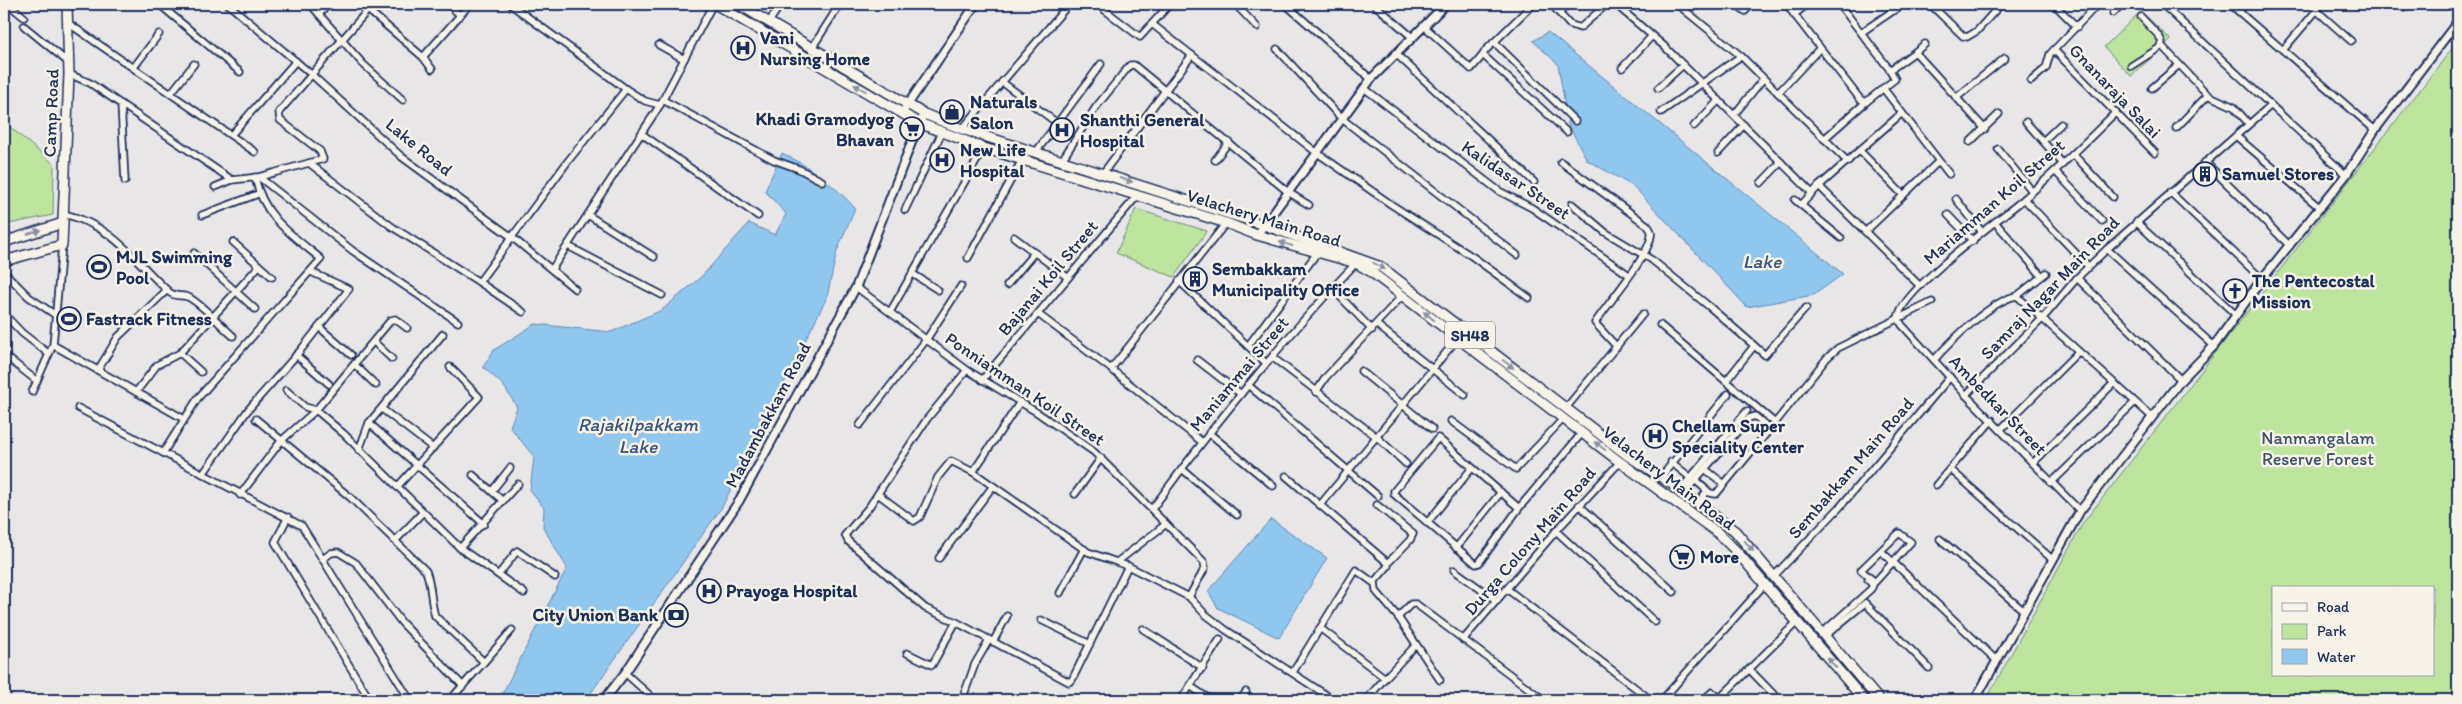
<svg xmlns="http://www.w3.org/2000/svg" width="2462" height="704" viewBox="0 0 2462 704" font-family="Itim,sans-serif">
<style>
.green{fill:#bee49e;stroke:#6c8a7e;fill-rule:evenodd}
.water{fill:#8fc7ee;stroke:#618ab4}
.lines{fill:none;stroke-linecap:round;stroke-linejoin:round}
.minor-casing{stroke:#1b2f5e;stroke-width:9}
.tertiary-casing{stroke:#1b2f5e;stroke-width:11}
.primary-casing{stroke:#1b2f5e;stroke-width:12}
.minor{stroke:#f7f3e8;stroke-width:5.5}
.tertiary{stroke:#f7f3e8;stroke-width:7}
.primary{stroke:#f7f3e8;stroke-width:9}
.oneway{fill:#8991a3}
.labels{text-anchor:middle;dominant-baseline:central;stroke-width:5;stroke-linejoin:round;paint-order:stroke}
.shield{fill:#f7f3e8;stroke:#5d6a87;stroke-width:1}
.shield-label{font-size:16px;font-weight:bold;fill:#1b2f5e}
.poi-label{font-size:18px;font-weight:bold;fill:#1b2f5e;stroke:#f7f3e8;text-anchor:start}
.street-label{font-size:18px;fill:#1b2f5e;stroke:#f7f3e8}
.park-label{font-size:18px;fill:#3c536b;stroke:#f7f3e8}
.water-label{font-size:19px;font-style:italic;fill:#385582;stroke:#f7f3e8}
</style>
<rect width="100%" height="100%" fill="#e8e6e7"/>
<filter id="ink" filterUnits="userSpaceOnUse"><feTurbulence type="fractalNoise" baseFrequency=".02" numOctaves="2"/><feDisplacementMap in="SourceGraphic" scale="10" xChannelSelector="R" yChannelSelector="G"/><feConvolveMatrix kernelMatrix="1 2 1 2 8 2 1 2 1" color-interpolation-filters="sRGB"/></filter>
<g filter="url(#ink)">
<!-- green -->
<g class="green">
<path d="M2141,11L2171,40L2131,76L2104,47Z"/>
<path d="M2458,41V700H1986L2083,523ZM2273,588H2433V675H2273Z"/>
<path d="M4,122L54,164L53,215L4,225Z"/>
<path d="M1136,209L1207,231L1174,277L1116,253Z"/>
</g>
<!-- water -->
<g class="water">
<path d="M1548,32L1843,274L1814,295L1747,307L1634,187L1587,160L1568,124L1558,64L1533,41Z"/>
<path d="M782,153C811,167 834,185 855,208L837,251L827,297L722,507L586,700H499L567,568L543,527L544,508L530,490L534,457L510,427L517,407L503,385L483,367L494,350L535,324L611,332L662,310L702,276L749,223L775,235L786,214L765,191Z"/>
<path d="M1271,519L1327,558L1279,638L1218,608L1208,591Z"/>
</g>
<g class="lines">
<!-- minor casing -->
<g class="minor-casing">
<g id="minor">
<path d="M8,4L24,17"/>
<path d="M159,4L240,72"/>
<path d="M228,4L311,74L402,157L513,238L575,289"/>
<path d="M310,4L363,64L403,100"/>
<path d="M448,4L460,15"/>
<path d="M510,4L626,89L645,101L660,105"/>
<path d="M1097,4L1140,37L1170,4"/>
<path d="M1235,4L1257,27"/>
<path d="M1285,4L1371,79"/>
<path d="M1374,4L1412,37"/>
<path d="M1533,4L1485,51L1483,55L1567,132"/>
<path d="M1551,4L1569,24L1580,28L1607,4"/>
<path d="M1615,4L1664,46L1812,193"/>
<path d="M1677,4L1741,56L1848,162"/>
<path d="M1736,4L1745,11L1752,4"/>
<path d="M1786,4L1860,99L1866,102"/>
<path d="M1891,4L1896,9"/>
<path d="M1930,4L1963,36L1967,37L1977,31L2001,4"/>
<path d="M2054,4L2077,27"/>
<path d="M2162,4L2346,175"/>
<path d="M2230,4L2375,130"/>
<path d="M2399,4L2404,7"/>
<path d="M2316,10L2351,41"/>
<path d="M2239,11L2246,4"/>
<path d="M1559,13L1568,4"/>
<path d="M2113,13L2122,4"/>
<path d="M319,14L329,4"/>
<path d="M1794,15L1807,4"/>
<path d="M769,22L781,4"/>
<path d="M68,23L255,152"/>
<path d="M1152,24L1316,152L1392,205L1473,257L1529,298"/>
<path d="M24,26L69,63"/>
<path d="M1424,26L1471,69L1483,55"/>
<path d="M1862,32L1903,4"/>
<path d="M1494,42L1575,121"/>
<path d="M659,45L684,59"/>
<path d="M2161,45L2208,95L2234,107L2249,124"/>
<path d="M812,48L840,4"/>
<path d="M1277,49L1341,118L1517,255"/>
<path d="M2054,50L2155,153"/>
<path d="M2283,50L2322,4"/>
<path d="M1915,52L1925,44"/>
<path d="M1395,53L1534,182"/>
<path d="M423,57L470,4"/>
<path d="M2131,66L2159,48L2162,42L2159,36L2141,17"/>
<path d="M134,67L159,34"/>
<path d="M1622,68L1652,36"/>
<path d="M1890,70L1915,52L1985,129"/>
<path d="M69,74L90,83L232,180"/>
<path d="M2031,81L2046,68L2050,54L2098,4"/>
<path d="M1002,82L1057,123"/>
<path d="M1364,88L1499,191L1532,208L1629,275"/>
<path d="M1658,88L1683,65"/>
<path d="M1883,88L1949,174"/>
<path d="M2152,88L2179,65"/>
<path d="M171,93L194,64"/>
<path d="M1778,93L1820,48"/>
<path d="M1956,98L2005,58"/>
<path d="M663,100L774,160L799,169L822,181"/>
<path d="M121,104L125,181"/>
<path d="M1661,112L1741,56"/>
<path d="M1734,115L1763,79"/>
<path d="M2026,122L2063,164"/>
<path d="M1694,126L1719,100"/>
<path d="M2176,128L2208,95"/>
<path d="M962,129L1069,4"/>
<path d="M642,134L758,216"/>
<path d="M231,135L296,61"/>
<path d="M2236,136L2320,208"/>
<path d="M1824,139L1866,102L1895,79L1890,70L1839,4"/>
<path d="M2043,141L2061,124"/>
<path d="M1970,142L1999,114"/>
<path d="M1998,149L2032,191"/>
<path d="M1860,151L1903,195"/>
<path d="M1036,152L1101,64"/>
<path d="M1718,153L1744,125"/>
<path d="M2073,154L2113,197"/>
<path d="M1062,160L1096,107L1130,65H1134L1288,192L1309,205"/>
<path d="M1215,160L1229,142"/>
<path d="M1561,162L1647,225C1650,229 1652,231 1651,236C1649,256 1608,303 1595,323L1617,347"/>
<path d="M2205,162L2290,246"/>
<path d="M309,163L391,226L479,282L568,161L626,89"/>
<path d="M2055,171L2102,221"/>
<path d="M1103,173L1192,55"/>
<path d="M259,177L353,251L458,322"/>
<path d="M1761,183L1781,162"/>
<path d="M1819,186L1920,286"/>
<path d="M215,187L232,180L259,177L323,159L320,151L280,120L279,112L368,10L423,57L432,69"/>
<path d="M2170,192L2262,279"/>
<path d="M1956,199L1982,232"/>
<path d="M2024,199L2088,266"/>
<path d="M1795,200L1841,238"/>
<path d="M1572,204L1605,232L1652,260L1711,308L1765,355L1806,308"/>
<path d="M1801,205L1819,186L1902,113"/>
<path d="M905,210L942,132"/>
<path d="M64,214C114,226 134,260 169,292C175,298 183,294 190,298C206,308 219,324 233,336"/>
<path d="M202,215L258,194"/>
<path d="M588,215L654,257"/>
<path d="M1948,215L1973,241"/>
<path d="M1995,222L2042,276"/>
<path d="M2136,222L2236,315"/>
<path d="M1866,231L1938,162"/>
<path d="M1014,237L1067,277"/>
<path d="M233,242L272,277"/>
<path d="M568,246L662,295"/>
<path d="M2107,249L2214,346"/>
<path d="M194,253L255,309"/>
<path d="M968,258L1022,160"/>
<path d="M552,269L660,105L713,4"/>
<path d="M4,272L29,297L57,316"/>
<path d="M913,274L938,290"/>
<path d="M2077,278L2181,380"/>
<path d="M1179,281L1266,363"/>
<path d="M479,282L523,312"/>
<path d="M1007,285L1034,253"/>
<path d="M856,287L967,370L1038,413L1094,452L1204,562L1205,568L1189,597"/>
<path d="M1332,288L1372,330"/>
<path d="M2017,296L2046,273"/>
<path d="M890,312L984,148"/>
<path d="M4,314L22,333L49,354"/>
<path d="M1038,314L1111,369L1202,442"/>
<path d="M1898,318C1901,290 1999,220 2024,199C2056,171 2086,142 2116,112"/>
<path d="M1898,318L1902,325L1966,395L2080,511"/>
<path d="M1377,325L1465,395"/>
<path d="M1660,325L1775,423L1827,358L1838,348L1932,302"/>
<path d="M319,327L351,355"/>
<path d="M374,342L392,359"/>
<path d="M53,345L184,419"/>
<path d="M1248,346L1317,253"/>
<path d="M4,355L37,381"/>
<path d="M296,355L329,384"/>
<path d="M1272,357L1378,438L1406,464"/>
<path d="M1197,360L1241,394"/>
<path d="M1934,360C1950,342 1993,299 2017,296L2152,417"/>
<path d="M355,365L376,385"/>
<path d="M1111,369L1226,223"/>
<path d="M98,370L118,337L167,290"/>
<path d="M1361,371L1432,429"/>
<path d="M201,372L180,353L259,266"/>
<path d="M982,380L1137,196"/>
<path d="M1726,381L1754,346"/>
<path d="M1248,385L1378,496"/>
<path d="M286,390L305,407L316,410L344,434L460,548L524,593"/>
<path d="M32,392L53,345L62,245"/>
<path d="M136,392L157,365L180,353"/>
<path d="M1316,392L1326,377L1403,295"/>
<path d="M1966,395L2043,318L2077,278L2107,249L2271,105"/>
<path d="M1020,402L973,472L1088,552L1128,566L1189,597L1205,614L1226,630L1334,700"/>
<path d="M78,408L302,526L410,700"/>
<path d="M1566,408L1643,314"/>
<path d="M382,409L433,448"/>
<path d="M256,419L351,498L426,571C432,586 430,601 435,616L484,662L450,700"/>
<path d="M1451,421L1516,469L1563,419"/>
<path d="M369,423L484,524"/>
<path d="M860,425L926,340L961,286"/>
<path d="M2001,429L2078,352"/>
<path d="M1209,433L1273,486"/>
<path d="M359,450L369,423L443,334"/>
<path d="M163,453L198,398L321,259C292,235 263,217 255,177"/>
<path d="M1671,462L1691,478"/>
<path d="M2033,463L2113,384"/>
<path d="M1182,469L1237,515"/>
<path d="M1705,469L1724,484"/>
<path d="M1950,469L2052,559"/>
<path d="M203,474L248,410L300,351L349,289L311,272"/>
<path d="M473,475L503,501"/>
<path d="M1286,476L1388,563V566L1375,581L1376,591L1398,617L1440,680"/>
<path d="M1661,477L1728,394"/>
<path d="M2051,483L2134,403"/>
<path d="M1936,485L1992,420"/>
<path d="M397,487L479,397L450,367"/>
<path d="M1680,490L1747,411"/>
<path d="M492,491L510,468"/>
<path d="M1684,493L1749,418L1755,416L1770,429L1716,494L1710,493L1695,480"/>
<path d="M878,494L914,521L920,517L938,477L951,461L973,472"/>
<path d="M1075,494L1101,458"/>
<path d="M240,495L281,441L316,410L391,320L395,319L407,328"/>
<path d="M1698,503L1707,491"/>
<path d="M1320,505L1458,338"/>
<path d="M1377,505L1413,534L1410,540L1388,563"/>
<path d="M1579,505L1674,592"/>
<path d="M1519,508L1438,438L1394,491V494L1476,564L1479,563L1519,508L1582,433"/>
<path d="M1152,509C1215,423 1282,341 1356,263"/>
<path d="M288,517L275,542L370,700"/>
<path d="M1427,523L1472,468"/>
<path d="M1556,531L1655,622"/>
<path d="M1940,539L2024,611"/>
<path d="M395,541L423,512"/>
<path d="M460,548L518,484"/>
<path d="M1456,548L1501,492"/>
<path d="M1881,551L1893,562L1911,542L1899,533L1861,570L1875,582L1893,562L1996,660"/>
<path d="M939,558L993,486"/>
<path d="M323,559L331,553L338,552L356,563L402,623L463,686"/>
<path d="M1117,562L1166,524"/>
<path d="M1454,570L1497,601"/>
<path d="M499,574L517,551L555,577"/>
<path d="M1773,577L1840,507L1950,377"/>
<path d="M1507,589L1651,700"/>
<path d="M1060,593L1084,549"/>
<path d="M1398,617L1411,604H1416L1544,700"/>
<path d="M1041,620L1090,644"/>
<path d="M956,622L925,608L848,541L845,535L869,507L927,419L967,370"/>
<path d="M1320,628L1385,678L1416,645"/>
<path d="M1143,629L1203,668"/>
<path d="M1822,633L1871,589L1873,585L1868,580"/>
<path d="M1825,636L1865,603L1929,668"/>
<path d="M1463,640L1556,531L1620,462"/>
<path d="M993,642L1007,616"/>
<path d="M907,653L932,665L956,622L1069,682L1072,680L1128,566"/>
<path d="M484,662L512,630"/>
<path d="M1750,670L1779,700"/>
<path d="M1293,672L1356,570L1374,583"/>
<path d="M625,673L655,700"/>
<path d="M1720,698L1797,622"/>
<path d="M962,700L975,664L989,640"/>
<path d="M1181,700L1190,686"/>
<path d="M1211,700L1190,686L1220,639"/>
<path d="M1240,700L1246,692"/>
<path d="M1366,700L1385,678"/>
<path d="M1662,700L1764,585"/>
<path d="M1703,700L1712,692L1722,700"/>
</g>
</g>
<!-- tertiary casing -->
<g class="tertiary-casing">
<g id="tertiary">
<path d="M902,113L976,4"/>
<path d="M1257,235L1371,79L1446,4"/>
<path d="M604,700L625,673L739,501L856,287L919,123L924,114"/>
<path d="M1975,700L2080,511L2181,380L2214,346L2262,279L2346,175L2375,130L2458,21"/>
</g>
</g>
<!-- primary casing -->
<g class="primary-casing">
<g id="primary">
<path d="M715,4L919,123L984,148L1226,223L1257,235L1356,263L1370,271L1620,462L1718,533L1738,553L1864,700"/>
<path d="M738,4L924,114L962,129L1264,225L1381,267L1627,455L1672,484L1735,531L1879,700"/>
<path d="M4,242L63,223"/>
<path d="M4,261L62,245L69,74L67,4"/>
</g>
</g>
<!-- minor -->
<use href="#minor" class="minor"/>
<!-- tertiary -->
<use href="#tertiary" class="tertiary"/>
<!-- primary -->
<use href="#primary" class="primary"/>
</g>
<!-- one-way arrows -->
<defs><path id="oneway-solid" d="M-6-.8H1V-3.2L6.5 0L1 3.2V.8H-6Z" transform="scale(1.25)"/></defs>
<g class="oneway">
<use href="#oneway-solid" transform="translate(860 88) rotate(-150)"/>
<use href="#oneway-solid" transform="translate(1126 180) rotate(18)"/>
<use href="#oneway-solid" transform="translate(34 232) rotate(-18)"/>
<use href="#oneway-solid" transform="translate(1286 244) rotate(-163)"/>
<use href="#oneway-solid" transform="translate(1379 266) rotate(30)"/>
<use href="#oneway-solid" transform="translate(1429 316) rotate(-141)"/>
<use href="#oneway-solid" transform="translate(1508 364) rotate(37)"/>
<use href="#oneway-solid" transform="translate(1600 446) rotate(-143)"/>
<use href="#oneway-solid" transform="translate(1749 546) rotate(50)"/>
<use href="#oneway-solid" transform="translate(1832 663) rotate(-131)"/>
</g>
</g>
<!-- icons -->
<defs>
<g id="hospital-ring" transform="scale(1.25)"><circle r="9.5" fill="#f7f3e8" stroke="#1b2f5e" stroke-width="1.5"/><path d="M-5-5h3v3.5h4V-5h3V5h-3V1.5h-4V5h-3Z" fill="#1b2f5e"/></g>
<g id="shop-ring" transform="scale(1.25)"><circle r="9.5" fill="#f7f3e8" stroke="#1b2f5e" stroke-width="1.5"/><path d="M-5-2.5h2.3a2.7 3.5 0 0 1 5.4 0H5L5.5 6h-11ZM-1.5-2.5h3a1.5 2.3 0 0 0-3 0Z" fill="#1b2f5e"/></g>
<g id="supermarket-ring" transform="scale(1.25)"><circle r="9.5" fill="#f7f3e8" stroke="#1b2f5e" stroke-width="1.5"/><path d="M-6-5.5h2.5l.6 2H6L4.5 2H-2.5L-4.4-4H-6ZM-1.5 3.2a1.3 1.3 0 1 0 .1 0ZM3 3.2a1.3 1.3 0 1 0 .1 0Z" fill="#1b2f5e"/></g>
<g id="building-ring" transform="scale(1.25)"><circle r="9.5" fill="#f7f3e8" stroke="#1b2f5e" stroke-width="1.5"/><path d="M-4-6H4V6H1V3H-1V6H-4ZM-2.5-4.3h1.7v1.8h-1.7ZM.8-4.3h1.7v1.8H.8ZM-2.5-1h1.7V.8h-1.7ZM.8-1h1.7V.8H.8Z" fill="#1b2f5e"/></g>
<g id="stadium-ring" transform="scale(1.25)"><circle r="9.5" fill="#f7f3e8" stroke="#1b2f5e" stroke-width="1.5"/><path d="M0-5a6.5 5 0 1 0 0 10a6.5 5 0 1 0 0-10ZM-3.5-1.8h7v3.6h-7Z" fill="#1b2f5e"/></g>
<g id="church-ring" transform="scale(1.25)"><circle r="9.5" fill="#f7f3e8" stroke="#1b2f5e" stroke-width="1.5"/><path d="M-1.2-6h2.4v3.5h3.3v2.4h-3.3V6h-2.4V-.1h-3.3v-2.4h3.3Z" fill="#1b2f5e"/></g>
<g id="bank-ring" transform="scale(1.25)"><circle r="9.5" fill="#f7f3e8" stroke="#1b2f5e" stroke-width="1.5"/><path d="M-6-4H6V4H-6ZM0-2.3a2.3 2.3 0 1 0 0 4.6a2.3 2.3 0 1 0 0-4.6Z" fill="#1b2f5e"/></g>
</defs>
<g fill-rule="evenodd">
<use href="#hospital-ring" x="743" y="48"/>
<use href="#shop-ring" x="952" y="112"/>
<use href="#supermarket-ring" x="912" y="129"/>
<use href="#hospital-ring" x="1062" y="130"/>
<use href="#hospital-ring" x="942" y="160"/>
<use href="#building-ring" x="2205" y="174"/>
<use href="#stadium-ring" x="99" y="267"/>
<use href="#building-ring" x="1195" y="279"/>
<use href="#church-ring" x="2235" y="291"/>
<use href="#stadium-ring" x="69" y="319"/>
<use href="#hospital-ring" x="1655" y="436"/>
<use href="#supermarket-ring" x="1682" y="557"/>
<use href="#hospital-ring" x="709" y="591"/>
<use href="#bank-ring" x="676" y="615"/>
</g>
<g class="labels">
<!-- shield labels -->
<rect class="shield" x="1445" y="321.5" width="50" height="27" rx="4"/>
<g class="shield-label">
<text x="1470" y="335">SH48</text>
</g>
<!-- poi labels -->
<g class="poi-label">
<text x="760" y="38">Vani<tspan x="760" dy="21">Nursing Home</tspan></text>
<text x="970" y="102">Naturals<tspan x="970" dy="21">Salon</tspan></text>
<text x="894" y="119" text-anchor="end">Khadi Gramodyog<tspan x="894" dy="21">Bhavan</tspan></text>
<text x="1080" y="120">Shanthi General<tspan x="1080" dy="21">Hospital</tspan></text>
<text x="960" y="150">New Life<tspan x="960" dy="21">Hospital</tspan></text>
<text x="2222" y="174">Samuel Stores</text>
<text x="116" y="257">MJL Swimming<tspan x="116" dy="21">Pool</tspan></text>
<text x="1212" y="269">Sembakkam<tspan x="1212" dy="21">Municipality Office</tspan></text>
<text x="2252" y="281">The Pentecostal<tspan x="2252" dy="21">Mission</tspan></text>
<text x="86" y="319">Fastrack Fitness</text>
<text x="1672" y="426">Chellam Super<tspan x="1672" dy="21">Speciality Center</tspan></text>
<text x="1700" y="557">More</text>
<text x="726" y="591">Prayoga Hospital</text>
<text x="658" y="615" text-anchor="end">City Union Bank</text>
</g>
<!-- street labels -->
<g class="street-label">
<text transform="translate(2115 91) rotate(46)">Gnanaraja Salai</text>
<text transform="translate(51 113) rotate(-88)">Camp Road</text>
<text transform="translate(419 147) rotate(39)">Lake Road</text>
<text transform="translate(1516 180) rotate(34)">Kalidasar Street</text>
<text transform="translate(1994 202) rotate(-41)">Mariamman Koil Street</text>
<text transform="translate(1264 218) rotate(17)">Velachery Main Road</text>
<text transform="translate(1048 278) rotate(-50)">Bajanai Koil Street</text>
<text transform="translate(2050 288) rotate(-46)">Samraj Nagar Main Road</text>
<text transform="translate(1239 374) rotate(-50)">Maniammai Street</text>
<text transform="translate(1025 389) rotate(34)">Ponniamman Koil Street</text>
<text transform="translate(1998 405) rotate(46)">Ambedkar Street</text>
<text transform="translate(768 415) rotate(-62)">Madambakkam Road</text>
<text transform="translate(1851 468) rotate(-49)">Sembakkam Main Road</text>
<text transform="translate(1669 478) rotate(37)">Velachery Main Road</text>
<text transform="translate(1530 541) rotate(-49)">Durga Colony Main Road</text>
</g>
<!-- park labels -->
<g class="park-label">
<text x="2318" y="438">Nanmangalam<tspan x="2318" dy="21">Reserve Forest</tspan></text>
</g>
<!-- water labels -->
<g class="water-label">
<text x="1762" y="261">Lake</text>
<text x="638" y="424">Rajakilpakkam<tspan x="638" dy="22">Lake</tspan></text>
</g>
</g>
<!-- margin -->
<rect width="2462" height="704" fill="none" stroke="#f7f3e8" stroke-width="20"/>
<rect x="10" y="10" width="2442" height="684" fill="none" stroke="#1b2f5e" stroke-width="2" filter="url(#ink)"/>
<!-- legend -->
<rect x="2272" y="586" width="162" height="90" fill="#f7f3e8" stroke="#9fa5b1"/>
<rect x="2282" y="603" width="25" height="8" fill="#f7f3e8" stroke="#9fa5b1"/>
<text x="2317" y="612" font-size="15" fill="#1b2f5e">Road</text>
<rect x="2282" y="624" width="25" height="15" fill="#bee49e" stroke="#9fa5b1"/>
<text x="2317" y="636" font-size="15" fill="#1b2f5e">Park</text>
<rect x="2282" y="649" width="25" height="15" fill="#8fc7ee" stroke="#9fa5b1"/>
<text x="2317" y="662" font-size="15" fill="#1b2f5e">Water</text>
</svg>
